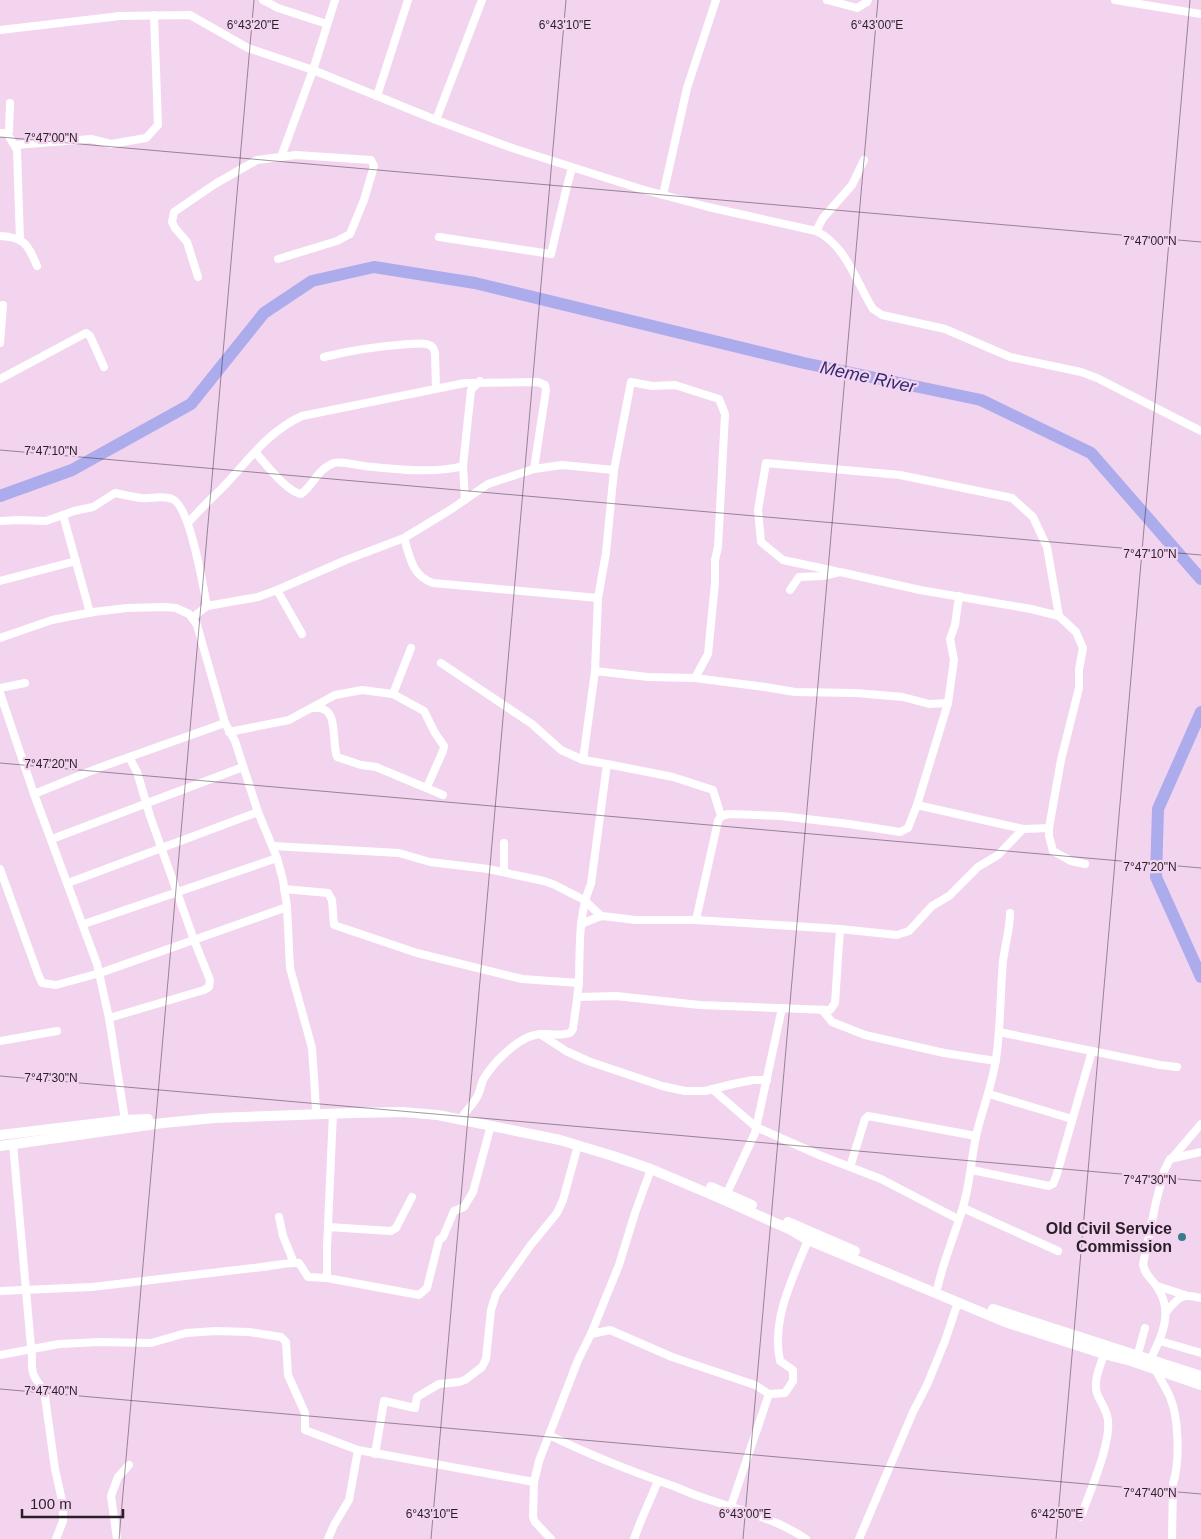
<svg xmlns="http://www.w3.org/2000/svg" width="1201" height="1539" viewBox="0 0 1201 1539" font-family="Arial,sans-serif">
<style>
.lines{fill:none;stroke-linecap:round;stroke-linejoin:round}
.river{stroke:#acabec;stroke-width:12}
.minor{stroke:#fff;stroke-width:8}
.major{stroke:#fff;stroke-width:10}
.ticks{fill:none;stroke:#2a1f29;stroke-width:1;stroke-opacity:0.45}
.poi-dot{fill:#387b8c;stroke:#f2d4ef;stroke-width:2}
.labels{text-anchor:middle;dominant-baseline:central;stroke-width:4.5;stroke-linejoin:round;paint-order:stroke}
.poi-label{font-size:16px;font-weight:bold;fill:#2a1f29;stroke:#f2d4ef;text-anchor:end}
.water-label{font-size:18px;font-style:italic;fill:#332973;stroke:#f2d4ef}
.ticks-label{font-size:12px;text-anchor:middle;fill:#2a1f29;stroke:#f2d4ef;stroke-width:4.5;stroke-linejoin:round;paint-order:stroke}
</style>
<rect width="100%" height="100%" fill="#f2d4ef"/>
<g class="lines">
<!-- river -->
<g class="river">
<path d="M0,496L72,470L191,404L264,313L312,281L374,267L475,283L804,363L981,400L1091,453L1201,579"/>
<path d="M1201,712L1158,809L1156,877L1201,977"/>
</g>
<!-- minor -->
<g class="minor">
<path d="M263,0L278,8L327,24"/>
<path d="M827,0L857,8L867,2L868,0"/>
<path d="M1115,0L1201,14"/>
<path d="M0,30L120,16L190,15L248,48L313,70L436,120L512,148L641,189L708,207L816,231C846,245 856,282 873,309L882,315L945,329L1010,357L1081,372L1097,378L1201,431"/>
<path d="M377,96L408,0"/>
<path d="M436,120L482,0"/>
<path d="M0,133H7L9,131L10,103"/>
<path d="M7,133L17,150L20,240"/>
<path d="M15,145L91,139L111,144L146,138L158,125L154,15"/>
<path d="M281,157L313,70L335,0"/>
<path d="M663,195L687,88L716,0"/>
<path d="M816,231L823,218L852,185L864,160"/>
<path d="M0,236C25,237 28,245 37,266"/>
<path d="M439,237L551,254L567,186L572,168"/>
<path d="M198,277L187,242L175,228L172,222L174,212L215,184L257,160L296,155L371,160L374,166L364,200L350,234L337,241L278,259"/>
<path d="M0,343L3,305"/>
<path d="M324,357C352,350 380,346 409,344C415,344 423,342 429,345C433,346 434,349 435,353L436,388"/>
<path d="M0,379L86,333L90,336L104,367"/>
<path d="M255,452C266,464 286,491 301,494C314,485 317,469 334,463C341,461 356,465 364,466C393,469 436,474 463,466"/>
<path d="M465,500L463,466L471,390L480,381"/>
<path d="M63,515L90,613"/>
<path d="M0,521L20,520L46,521L74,511L93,507L115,493C124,495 133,497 141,498C151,499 162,495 172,499C190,505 203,586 207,606"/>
<path d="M188,523C199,510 211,499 223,487C248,461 267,432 302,416L465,383L538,382L545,385L546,390L534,469"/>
<path d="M404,538C410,557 412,576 433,583L598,598"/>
<path d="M835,571L783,560L761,542L758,510L766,463L900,475L1012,498L1033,517L1047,547L1059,616"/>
<path d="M0,581L76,561"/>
<path d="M277,590L302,634"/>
<path d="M790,590L799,577L823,576L840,572L920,590L1031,609L1059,616L1076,632L1083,648L1079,669V688L1061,760L1049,828V836L1053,851L1071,861L1085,864"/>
<path d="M192,618L207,606L258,597L277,590L346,560L404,538L450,510L488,484L534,469L562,465L614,470"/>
<path d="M0,638L52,620L93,612L127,608L164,607L176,608L189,614L197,625L225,723L235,741L258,812L277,858L283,880L287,907L290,968L312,1048L316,1109"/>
<path d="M441,663L532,724L561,750L583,760L607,764L591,884C578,914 580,947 579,979C578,996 575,1012 573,1029L570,1033C558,1037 546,1032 535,1035C516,1039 492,1064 483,1080C481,1085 480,1091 478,1095C475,1102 469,1108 464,1114"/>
<path d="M595,671L648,677L695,678L765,687L795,692L856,693L903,697L929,704L948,703"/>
<path d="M0,688L25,683"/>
<path d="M0,693L34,794L97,964L109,1018L125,1120L127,1124"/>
<path d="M393,694L411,648"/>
<path d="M314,708C340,705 331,740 337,757L361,765L376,767L443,795"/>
<path d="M229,732L289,720L335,695L362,690L393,694L424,711L435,733L444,746L443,751L427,787"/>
<path d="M583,760L595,671L598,598L606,553L614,470L631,382L652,386L675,385L719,399L725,414L718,547L715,560V583L708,654L695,678"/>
<path d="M607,764L673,777L713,790L721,816L718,821L696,920"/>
<path d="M34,794L101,767L225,723"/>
<path d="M917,805L1023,829L1049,828"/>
<path d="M721,816L729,814L781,816L849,824L900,832L908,828L917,805L948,703L954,660L950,639L955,625L959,596"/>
<path d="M52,839L243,767"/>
<path d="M273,846L399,853L430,862L488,869L544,881L555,885L584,900L601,916"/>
<path d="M0,869L38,974L42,983L56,985L100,973L287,907"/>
<path d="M504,872V843"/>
<path d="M68,883L258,812"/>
<path d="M284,889L328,893L332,900L334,925L417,953L522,979L579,983"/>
<path d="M84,924L277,858"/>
<path d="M581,924L601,916L611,917L635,920H696L840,929L897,935L909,931L932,906L949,896L978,867L998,855L1023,829"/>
<path d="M578,997L616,996L700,1005L830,1010L835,1003L840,929"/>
<path d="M823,1011L832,1022L865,1035L944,1053L996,1061"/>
<path d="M109,1018L204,990L209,987L210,980L194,940L150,816L137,772L129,757"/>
<path d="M540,1034L566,1051L588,1061L662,1086L685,1091H705L733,1084L753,1080H767"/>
<path d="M0,1041L57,1031"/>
<path d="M1092,1051L1160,1065L1177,1067"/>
<path d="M712,1089L756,1127L819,1155L881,1179L958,1219"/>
<path d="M989,1094L1072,1119"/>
<path d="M333,1113L327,1247V1278L419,1295L427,1288L439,1240L443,1237L454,1211L464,1207L473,1192L491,1125"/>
<path d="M13,1144L32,1358C31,1374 34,1378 44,1390L55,1469L63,1505V1521L56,1539"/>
<path d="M1173,1157L1201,1124"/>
<path d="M850,1167L865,1119L868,1116L976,1136"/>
<path d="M972,1170L1049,1186L1053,1184L1056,1177L1092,1051L999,1032"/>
<path d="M727,1193L755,1133L782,1008"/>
<path d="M963,1208L1058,1251"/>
<path d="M279,1217L283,1236L294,1263"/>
<path d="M328,1227L391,1231L396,1228L412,1197"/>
<path d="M938,1286C944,1259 955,1234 963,1207C970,1184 971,1160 976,1136C982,1110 992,1086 996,1059C1001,1027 1000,994 1003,961C1005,945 1010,929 1010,913"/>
<path d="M1157,1286L1185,1295"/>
<path d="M0,1291L92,1287L253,1268C269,1267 284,1262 299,1263L308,1277L327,1278"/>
<path d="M1166,1312C1179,1297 1181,1293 1201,1298"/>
<path d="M591,1334L610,1330L672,1357L755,1385L769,1394L785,1393L793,1381V1370L780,1361C771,1319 793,1278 808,1240"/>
<path d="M1160,1341L1201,1353"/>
<path d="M0,1355L59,1344L100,1342L151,1343L186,1333L216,1331L249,1332L281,1337L286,1342L288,1375L305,1413V1430L358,1450"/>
<path d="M1137,1357L1145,1328"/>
<path d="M1150,1360C1162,1337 1174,1311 1157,1287C1152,1279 1144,1274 1143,1264L1156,1202L1164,1171L1170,1159L1201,1152"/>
<path d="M1155,1369C1160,1378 1166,1388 1170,1397C1179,1418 1180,1462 1173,1484L1172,1539"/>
<path d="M549,1435C590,1455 633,1472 676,1487C685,1491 694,1495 704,1498C739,1510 775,1518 806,1539"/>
<path d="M375,1454L384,1401L415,1408L417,1397L439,1384L459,1382L465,1380L482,1367L486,1359L491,1310L496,1294L530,1246L557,1213L563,1200L578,1145"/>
<path d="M731,1506L769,1394"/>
<path d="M1081,1517C1089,1493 1111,1445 1108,1420C1107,1411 1102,1404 1098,1396C1092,1383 1100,1367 1104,1354"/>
<path d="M117,1539L111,1496L118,1477L129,1465"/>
<path d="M328,1539L334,1525L349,1500L358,1450L534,1482"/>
<path d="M551,1539L535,1522L533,1517L534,1482L539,1461L578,1360L591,1334L619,1265L635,1213L651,1169"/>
<path d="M634,1539L640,1523L658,1481"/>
<path d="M859,1539L913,1412L927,1385L945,1341L958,1302"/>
</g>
<!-- major -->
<g class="major">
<path d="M0,1135L125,1120L148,1119"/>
<path d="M0,1146L163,1123L214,1118L353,1113L402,1112L438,1115L560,1140L613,1156L651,1169L717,1197L789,1229L808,1240L1005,1322L1104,1354L1131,1361L1201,1385"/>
<path d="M711,1187L752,1205"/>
<path d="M788,1222L855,1251"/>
<path d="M993,1309L1201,1376"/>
</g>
</g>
<!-- ticks -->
<path class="ticks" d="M0,137L1201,242M0,450L1201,555M0,763L1201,868M0,1076L1201,1181M0,1389L1201,1494M119,1539L254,0M431,1539L566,0M743,1539L878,0M1056,1539L1190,0"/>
<!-- markers -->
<circle class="poi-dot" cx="1182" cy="1237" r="5"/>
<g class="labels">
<!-- poi labels -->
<g class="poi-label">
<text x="1172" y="1228">Old Civil Service<tspan x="1172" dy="18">Commission</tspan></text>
</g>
<!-- water labels -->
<g class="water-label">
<text transform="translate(868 377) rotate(12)">Meme River</text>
</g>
</g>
<g class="ticks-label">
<text x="253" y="29">6°43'20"E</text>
<text x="565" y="29">6°43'10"E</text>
<text x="877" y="29">6°43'00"E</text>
<text x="51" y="142">7°47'00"N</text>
<text x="1150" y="245">7°47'00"N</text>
<text x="51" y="455">7°47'10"N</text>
<text x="1150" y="558">7°47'10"N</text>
<text x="51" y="768">7°47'20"N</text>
<text x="1150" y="871">7°47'20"N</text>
<text x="51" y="1082">7°47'30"N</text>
<text x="1150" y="1184">7°47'30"N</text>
<text x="51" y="1395">7°47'40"N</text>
<text x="1150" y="1497">7°47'40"N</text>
<text x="432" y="1518">6°43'10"E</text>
<text x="745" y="1518">6°43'00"E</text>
<text x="1057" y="1518">6°42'50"E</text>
</g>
<!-- scale -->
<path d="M22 1509v8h101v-8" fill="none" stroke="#2a1f29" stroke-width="2.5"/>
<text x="30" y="1509" font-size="15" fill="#2a1f29" stroke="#f2d4ef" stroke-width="4" paint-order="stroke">100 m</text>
</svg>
